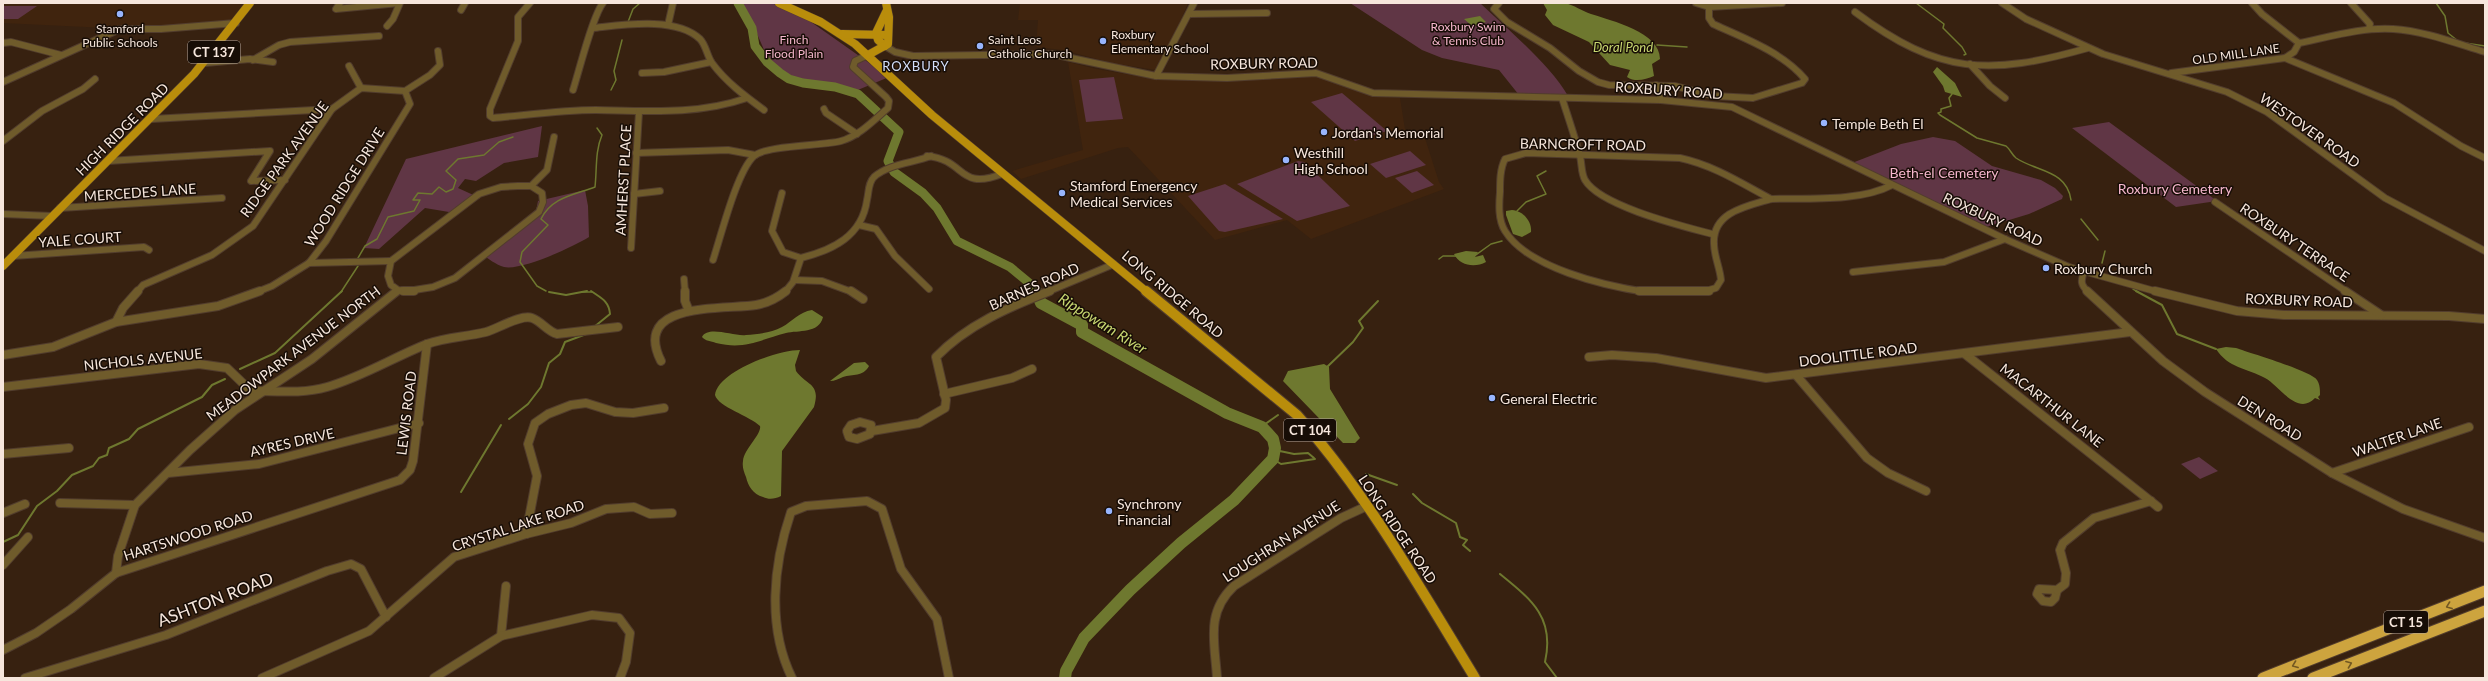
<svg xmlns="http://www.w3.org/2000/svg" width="2488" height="681" viewBox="0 0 2488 681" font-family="Lato,sans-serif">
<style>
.built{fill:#40240e}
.green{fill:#603645}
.water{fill:#6e782f}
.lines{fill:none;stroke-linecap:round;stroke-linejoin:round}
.stream-far1{stroke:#6e782f;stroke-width:1.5}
.stream{stroke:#6e782f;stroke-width:2}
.river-far1{stroke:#6e782f;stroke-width:9}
.river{stroke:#6e782f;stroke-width:12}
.minor-far1-casing{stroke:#523d2d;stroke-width:8}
.minor-casing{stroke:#523d2d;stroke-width:10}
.major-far1-casing{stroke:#523d2d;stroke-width:9}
.major-casing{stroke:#523d2d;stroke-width:12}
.highway-casing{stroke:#523d2d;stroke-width:13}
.minor-far1{stroke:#6f5b2b;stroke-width:6}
.minor{stroke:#6f5b2b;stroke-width:8}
.major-far1{stroke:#b98d0b;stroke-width:8}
.major{stroke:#b98d0b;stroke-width:10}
.highway{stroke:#cda43e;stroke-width:11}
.oneway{stroke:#725822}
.poi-dot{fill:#98b5fd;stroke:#170d06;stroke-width:1.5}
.labels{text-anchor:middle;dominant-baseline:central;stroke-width:3;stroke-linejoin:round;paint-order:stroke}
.far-park-label{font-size:12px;fill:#f6b7cd;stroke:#170d06}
.far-poi-label{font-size:12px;fill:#f6e6dc;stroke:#170d06;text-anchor:start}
.far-street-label{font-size:12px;fill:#f6e6dc;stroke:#170d06}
.far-water-label{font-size:13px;font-style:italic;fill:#c8d771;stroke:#170d06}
.shield{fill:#170d06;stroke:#b3a59c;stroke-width:1}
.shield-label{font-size:13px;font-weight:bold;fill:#f6e6dc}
.far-neighbourhood-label{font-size:13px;letter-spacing:1px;fill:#d3dffb;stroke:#170d06}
.street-label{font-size:14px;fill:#f6e6dc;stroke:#170d06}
.poi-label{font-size:14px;fill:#f6e6dc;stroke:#170d06;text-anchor:start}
.park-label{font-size:14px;fill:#f6b7cd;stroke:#170d06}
.water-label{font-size:15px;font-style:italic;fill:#c8d771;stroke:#170d06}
.near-street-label{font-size:17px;fill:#f6e6dc;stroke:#170d06}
</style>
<rect width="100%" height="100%" fill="#372110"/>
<!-- built -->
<g class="built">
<path d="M3,3H244L233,20L171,27L107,28L3,23Z"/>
<path d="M1020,3H1188L1179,25L1156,70L1112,63L1063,50L1036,47L1038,20H1018Z"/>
<path d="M1068,62L1096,69L1161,80H1230L1319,75L1374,96L1400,98L1406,136L1424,135L1439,182L1444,189L1311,239L1287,220L1215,240L1128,147L1118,148L1021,179L1012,171L1083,150Z"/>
</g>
<!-- green -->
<g class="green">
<path d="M739,3H772L804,17L889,77L853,92L811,85L772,68L747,11Z"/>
<path d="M1350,3H1480C1507,29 1550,64 1568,96L1519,95L1499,70L1442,58L1422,50Z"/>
<path d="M3,6H37L18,19H3Z"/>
<path d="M1114,77L1123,119L1086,122L1079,80Z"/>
<path d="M1342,93L1387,131L1355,141L1311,102Z"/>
<path d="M2109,122L2217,201L2176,207L2072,128Z"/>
<path d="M542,126L538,157L504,163L476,181L465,179L458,188L480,198L455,213L425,208L379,249L364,248L406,159Z"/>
<path d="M1933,137L1955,141L1992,166L2041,180L2055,188L2063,196L2062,199L2029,214L1986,227L1852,163L1901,144Z"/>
<path d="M1410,151L1426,165L1386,178L1370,164Z"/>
<path d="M1298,161L1304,162L1350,206L1297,221L1237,184Z"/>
<path d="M1417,171L1434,185L1412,193L1395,178Z"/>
<path d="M1225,184L1283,219L1225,232L1219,231L1188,196Z"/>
<path d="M585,190L588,206L589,237C573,247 521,271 504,267C496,265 488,258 482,255L536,211L538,201Z"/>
<path d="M2199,457L2218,471L2200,479L2181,464Z"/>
</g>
<!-- water -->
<g class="water">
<path d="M1543,3C1550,3 1558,2 1565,3C1574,5 1582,11 1591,14C1612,21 1660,32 1660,59L1652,64L1654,76C1646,79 1636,83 1627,77L1630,70L1610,65L1589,42L1553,25L1545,15L1547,10Z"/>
<path d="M1480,16L1486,22L1482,23L1485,26L1471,25L1464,19Z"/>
<path d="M1937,67L1955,83L1962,97L1945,92L1943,86L1933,72Z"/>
<path d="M1512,210C1523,211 1532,221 1531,232L1522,237L1513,234L1506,215V211Z"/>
<path d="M1466,251L1478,252L1475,257L1483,255L1486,262C1475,268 1460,266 1454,254Z"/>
<path d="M812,310L823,317C819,334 798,330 786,333C759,340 745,350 716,343C711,341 705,341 702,337C708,325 735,337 746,335C758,334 771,333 782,327C793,321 799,312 812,310Z"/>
<path d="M2226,347L2236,348C2250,353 2311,371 2317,380C2320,385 2320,389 2320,395L2318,397L2320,400L2315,398C2297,417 2279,385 2265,378C2247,368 2228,368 2216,349Z"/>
<path d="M800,350L795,365L796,371C807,386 821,383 814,407L782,451L781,496C775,499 769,500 763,497C753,494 748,486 746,477C744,472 742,467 743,461C744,449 762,434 760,426C750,416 718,407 715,395C718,371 778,350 800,350Z"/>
<path d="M865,362L869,366C863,377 853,374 843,377C838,379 835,381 830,381L854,363Z"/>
<path d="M1324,364L1329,367L1330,389L1360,438L1355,443H1343L1283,381L1288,371Z"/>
</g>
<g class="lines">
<!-- stream-far1 -->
<g class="stream-far1">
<path d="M1916,3L1944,24L1943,28L1962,47L1966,54L1964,55"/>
<path d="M2436,3L2445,16L2448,33L2458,41"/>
<path d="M628,22L633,9L640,3"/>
<path d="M2465,43L2485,46"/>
<path d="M1657,45L1687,47"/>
<path d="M611,90L616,80L614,71L622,40"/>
<path d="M1952,94L1949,98L1951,106L1941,109V112L1938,113L1940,115L1977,138L2006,146C2010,149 2012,155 2016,158C2037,172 2067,170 2071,200"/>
<path d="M1517,211L1526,202L1546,194L1537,176L1546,171"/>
<path d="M2081,219L2098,240"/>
<path d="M1473,257L1491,244L1502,241"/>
<path d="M358,258L365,246L377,239L388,217L414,211L420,200H413L418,193L432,194L439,187L446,192L453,189L456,180L446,171L458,159L484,155L499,142L513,137"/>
<path d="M1439,259L1443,256H1457"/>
<path d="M2102,263L2105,251"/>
<path d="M2133,289L2138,292"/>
<path d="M546,291L537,286L520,262L522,252L548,225L541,219C552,197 574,195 595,187C597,169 595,151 602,135L597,128"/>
<path d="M341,292L358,266"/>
<path d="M582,292H592"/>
</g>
<!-- stream -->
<g class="stream">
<path d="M591,291C601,298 609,301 610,314L594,327"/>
<path d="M2136,291L2162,305L2177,334L2216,349"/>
<path d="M549,292L566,295L587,291"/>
<path d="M1326,368L1353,342L1363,328L1359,321L1378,301"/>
<path d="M240,369L275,353L342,291"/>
<path d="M509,419L528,404L541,387L549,363L560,354L565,342L589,333"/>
<path d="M1261,427L1278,415"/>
<path d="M1275,450L1294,454L1308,453L1314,458"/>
<path d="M1273,459L1281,464L1315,459"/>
<path d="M1366,474L1397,485"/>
<path d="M461,492L501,425"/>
<path d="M1413,494L1422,503L1456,523L1460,537L1467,540L1463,545L1470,551"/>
<path d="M3,542L18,535L37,506L57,491L72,475L93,466L99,458L107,455L109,448L129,439L138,429L202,397L212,385L225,379"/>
<path d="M1500,574C1532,600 1555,618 1545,662L1557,678"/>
</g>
<!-- river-far1 -->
<path class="river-far1" d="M738,3L752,28L755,46L767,62L780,73L789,79L803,83L835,87L858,94L899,132L888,161L894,172L923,193L937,208L957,241L1010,267L1034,287L1036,292"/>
<!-- river -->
<path class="river" d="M1036,291L1041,303L1082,325V332L1227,413L1262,427L1273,439L1275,448L1273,459L1234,500L1181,543L1130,590L1084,638L1066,671L1065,678"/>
<!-- minor-far1 casing -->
<g class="minor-far1-casing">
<g id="minor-far1">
<path d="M340,3L336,9L399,3"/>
<path d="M530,3L518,17V41L490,109V116L493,118C527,115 562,110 596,110C648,111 698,115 747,98"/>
<path d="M1499,3L1494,9L1507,22L1550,48L1579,71L1598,82L1609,85L1675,86L1714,96L1753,98L1802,83L1805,79C1782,52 1744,38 1713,24L1709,18V7"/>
<path d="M1696,3L1709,7L1782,3"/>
<path d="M2002,3L2026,19L2103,54L2227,92L2267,112L2385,198L2485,251"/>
<path d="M2252,3L2262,14L2299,43"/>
<path d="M2351,3L2370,24L2369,29"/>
<path d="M461,10L465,3"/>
<path d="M1855,12C1939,75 1989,76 2088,48"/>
<path d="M1189,14L1267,13"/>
<path d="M668,25L673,3"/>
<path d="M387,26L393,19L400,3"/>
<path d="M593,28C622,25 676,16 700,39C706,45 707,56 712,63C726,82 745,96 764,110"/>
<path d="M3,43L11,42L61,55"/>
<path d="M885,46L895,52L913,56L1052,54L1156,76L1227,78L1316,73L1373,93L1661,100L1732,107L2005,239L2069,267L2158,292"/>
<path d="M2285,58L2394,103L2461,146L2485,158"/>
<path d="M253,60L279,45L290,42L379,36"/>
<path d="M205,63L250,59L273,62"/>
<path d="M1970,64L1990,86L2005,98"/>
<path d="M349,66L361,88"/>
<path d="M642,73L664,72L711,62"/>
<path d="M2171,73L2285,58L2294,52L2299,43C2329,37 2362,27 2393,29C2424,31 2455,43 2485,52"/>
<path d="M1156,76L1194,3"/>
<path d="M3,82L120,29H161L236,23"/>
<path d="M1656,85L1661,100"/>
<path d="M573,90C579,71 593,15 603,3"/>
<path d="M405,91L430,75L440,65L438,51"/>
<path d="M1562,98C1568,117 1575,137 1580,156C1582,164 1581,173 1585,180C1600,206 1682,226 1712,234"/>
<path d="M824,109L826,113L857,134"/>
<path d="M152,119L332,109"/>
<path d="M3,141L42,111L83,89L95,79"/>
<path d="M636,153L728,150L755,155"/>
<path d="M927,156C967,160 957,191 1002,174"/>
<path d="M108,161L270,151L251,181L285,180"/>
<path d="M518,186H531L542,193L543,202L539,212L455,278L433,287L408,291L398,290L391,285L388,276L391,261L479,194L501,187Z"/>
<path d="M531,186L547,170L554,137"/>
<path d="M782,193L772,231L783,252L801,258"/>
<path d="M634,194L660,191"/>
<path d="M1771,199C1807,198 1860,202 1892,185"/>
<path d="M2215,202L2347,292"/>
<path d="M60,208L222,198"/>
<path d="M3,214L52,216"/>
<path d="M859,225L876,229L895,256L929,289"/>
<path d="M631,248L639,112"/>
<path d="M13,256L144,247L149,250"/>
<path d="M713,260C721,236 737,171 754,156C767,145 823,146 841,141C859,136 874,120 888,108L889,101L886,97L853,67L855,61L868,55"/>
<path d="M309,263L391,261"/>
<path d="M2084,271C2081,281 2080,284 2088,292"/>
<path d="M1853,272L1944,262L2005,239"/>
<path d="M684,279L685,292"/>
<path d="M795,280L822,281L852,292"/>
<path d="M137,292L143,285L212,255L253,226L332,109L361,88L405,91"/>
<path d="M257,292L272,286L309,263L326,241L410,104L405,91"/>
<path d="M785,292L793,282L801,258C833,250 862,236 867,200C869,192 868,183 874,177C888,164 913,163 931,156"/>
<path d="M1047,292L1114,264"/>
<path d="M1646,292C1605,286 1528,268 1505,231C1498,220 1499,204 1500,192C1500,181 1500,169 1505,159L1526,153L1680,158C1713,165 1741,183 1771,199"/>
<path d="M1702,292L1716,288L1721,280C1720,268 1714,256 1714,244C1712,212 1747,206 1771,199"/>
</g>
</g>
<!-- minor casing -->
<g class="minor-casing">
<g id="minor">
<path d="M403,291H414"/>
<path d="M685,291V301L689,311"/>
<path d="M851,291L863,299"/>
<path d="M1639,291H1709"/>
<path d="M2087,291L2163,361L2205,392L2332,473L2403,509L2485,538"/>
<path d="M2155,291L2237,311L2284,315L2449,316L2485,319"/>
<path d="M2345,291L2381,315"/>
<path d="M116,322L123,308L138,291"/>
<path d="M1965,354L2158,507"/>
<path d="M3,355L53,347L116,322L218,306L260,291"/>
<path d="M1589,357L1612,355L1656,358L1766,378L2130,332"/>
<path d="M661,361C631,301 724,310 756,305C768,303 777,298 786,291"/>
<path d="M1796,375L1867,458L1888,473L1926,491"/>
<path d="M3,387L199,364L227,368L251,391C275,391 303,394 327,387C362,377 392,358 427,344C446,337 466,337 486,332C497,329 521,314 532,318C541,321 547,331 557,334L618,327"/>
<path d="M944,394L1012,378L1032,369"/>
<path d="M860,422L871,425L870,434L857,439L849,437L847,431L851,425Z"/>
<path d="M872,431L919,423L945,408L946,400L936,357C967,325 1009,307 1050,291"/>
<path d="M3,454L69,448"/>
<path d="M168,473L259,464L419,423"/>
<path d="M2332,473L2469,427"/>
<path d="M60,503L135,505"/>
<path d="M3,513L25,504"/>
<path d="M526,534L537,476L528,444L535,423L548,414L571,405L586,403L615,412L633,413L664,408"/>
<path d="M3,565L28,537"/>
<path d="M116,573L118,556L135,505L190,450L235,410L312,359L397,291"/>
<path d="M2039,589L2057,590L2055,598L2051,602L2043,601L2037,594Z"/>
<path d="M2057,590L2065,584L2066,573L2060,550L2063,543L2094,518L2151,501"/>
<path d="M501,636L506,586"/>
<path d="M3,650L36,633L71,609L116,573L400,480L410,470L413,461L427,344"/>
<path d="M25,678L166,635L327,571L351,564L361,569L386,617"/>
<path d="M262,678L369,631L454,557L526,534L571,523L606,509L634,507L650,514L672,513"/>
<path d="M434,678L501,636L592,615L619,618L630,633L626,662L620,678"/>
<path d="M792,678C767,627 773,565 791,512L806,506L867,501L882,509L901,569L937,619L949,678"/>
<path d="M1217,678C1215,643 1205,613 1234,586L1341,518L1367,506"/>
</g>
</g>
<!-- major-far1 casing -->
<g class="major-far1-casing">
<g id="major-far1">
<path d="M779,3L821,22L855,44L932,115L1147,292"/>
<path d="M842,34L888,35"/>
<path d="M885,46L878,40L876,33L886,12"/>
<path d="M868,55L888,44L889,17L886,3"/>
<path d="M3,266L194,74L250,3"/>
</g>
</g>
<!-- major casing -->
<g class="major-casing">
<path id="major" d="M1146,291L1297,415C1367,494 1420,588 1475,678"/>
</g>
<!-- highway casing -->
<g class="highway-casing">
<g id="highway">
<path d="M2263,678L2485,591"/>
<path d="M2313,678L2485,611"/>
</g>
</g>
<!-- minor-far1 -->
<use href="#minor-far1" class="minor-far1"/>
<!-- minor -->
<use href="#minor" class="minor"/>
<!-- major-far1 -->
<use href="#major-far1" class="major-far1"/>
<!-- major -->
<use href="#major" class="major"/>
<!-- highway -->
<use href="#highway" class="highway"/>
</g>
<!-- one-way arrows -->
<defs><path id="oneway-chevron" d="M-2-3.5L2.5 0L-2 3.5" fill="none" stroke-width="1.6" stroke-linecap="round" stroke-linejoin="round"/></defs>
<g class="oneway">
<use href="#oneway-chevron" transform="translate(2449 606) rotate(159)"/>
<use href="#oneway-chevron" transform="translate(2349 664) rotate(-21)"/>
<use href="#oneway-chevron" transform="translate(2295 665) rotate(159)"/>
</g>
<!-- markers -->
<g class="poi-dot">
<circle cx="120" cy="14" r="4"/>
<circle cx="1103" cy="41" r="4"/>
<circle cx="980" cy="46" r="4"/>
<circle cx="1824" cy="123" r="4"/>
<circle cx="1324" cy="132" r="4"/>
<circle cx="1286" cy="160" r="4"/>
<circle cx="1062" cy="193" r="4"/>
<circle cx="2046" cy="268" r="4"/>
<circle cx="1492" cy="398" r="4"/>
<circle cx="1109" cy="511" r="4"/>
</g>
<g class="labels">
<!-- far-park labels -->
<g class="far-park-label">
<text x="1468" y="26">Roxbury Swim<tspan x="1468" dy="14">&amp; Tennis Club</tspan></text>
<text x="794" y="39">Finch<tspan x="794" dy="14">Flood Plain</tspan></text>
</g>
<!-- far-poi labels -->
<g class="far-poi-label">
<text x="120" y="28" text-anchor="middle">Stamford<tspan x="120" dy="14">Public Schools</tspan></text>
<text x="1111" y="34">Roxbury<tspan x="1111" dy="14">Elementary School</tspan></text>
<text x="988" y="39">Saint Leos<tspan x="988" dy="14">Catholic Church</tspan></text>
</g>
<!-- far-street labels -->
<g class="far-street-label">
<text transform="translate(2236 54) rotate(-8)">OLD MILL LANE</text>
</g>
<!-- far-water labels -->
<g class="far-water-label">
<text x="1623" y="47">Doral Pond</text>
</g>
<!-- shield labels -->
<g class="shield">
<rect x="188" y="41" width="52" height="22" rx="3"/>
<rect x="1284" y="419" width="52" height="22" rx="3"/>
<rect x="2384" y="611" width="44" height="22" rx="3"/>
</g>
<g class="shield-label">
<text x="214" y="52">CT 137</text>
<text x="1310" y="430">CT 104</text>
<text x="2406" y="622">CT 15</text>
</g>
<!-- far-neighbourhood labels -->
<g class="far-neighbourhood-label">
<text x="916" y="66">ROXBURY</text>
</g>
<!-- street labels -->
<g class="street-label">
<text transform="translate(1264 63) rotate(-1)">ROXBURY ROAD</text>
<text transform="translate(1669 90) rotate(4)">ROXBURY ROAD</text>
<text transform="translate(122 129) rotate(-45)">HIGH RIDGE ROAD</text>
<text transform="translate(2310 130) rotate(35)">WESTOVER ROAD</text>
<text transform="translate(1583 144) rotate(1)">BARNCROFT ROAD</text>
<text transform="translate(284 159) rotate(-54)">RIDGE PARK AVENUE</text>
<text transform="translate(623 180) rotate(-87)">AMHERST PLACE</text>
<text transform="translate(344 187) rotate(-58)">WOOD RIDGE DRIVE</text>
<text transform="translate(140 192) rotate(-4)">MERCEDES LANE</text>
<text transform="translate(1993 219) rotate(25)">ROXBURY ROAD</text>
<text transform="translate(80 239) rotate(-4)">YALE COURT</text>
<text transform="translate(2295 242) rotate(34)">ROXBURY TERRACE</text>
<text transform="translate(1034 286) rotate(-24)">BARNES ROAD</text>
<text transform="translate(1173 294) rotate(40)">LONG RIDGE ROAD</text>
<text transform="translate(2299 300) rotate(2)">ROXBURY ROAD</text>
<text transform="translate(293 353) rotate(-37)">MEADOWPARK AVENUE NORTH</text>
<text transform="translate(1858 354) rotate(-7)">DOOLITTLE ROAD</text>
<text transform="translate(143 359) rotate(-6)">NICHOLS AVENUE</text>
<text transform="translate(2052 405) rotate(38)">MACARTHUR LANE</text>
<text transform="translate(406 413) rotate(-83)">LEWIS ROAD</text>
<text transform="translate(2270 418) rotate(32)">DEN ROAD</text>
<text transform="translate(2397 437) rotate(-19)">WALTER LANE</text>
<text transform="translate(292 442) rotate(-13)">AYRES DRIVE</text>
<text transform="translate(518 525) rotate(-18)">CRYSTAL LAKE ROAD</text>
<text transform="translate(1398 529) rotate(56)">LONG RIDGE ROAD</text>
<text transform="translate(188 535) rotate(-18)">HARTSWOOD ROAD</text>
<text transform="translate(1281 541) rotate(-33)">LOUGHRAN AVENUE</text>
</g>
<!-- poi labels -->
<g class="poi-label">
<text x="1832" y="123">Temple Beth El</text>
<text x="1332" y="132">Jordan's Memorial</text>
<text x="1294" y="152">Westhill<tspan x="1294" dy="16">High School</tspan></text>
<text x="1070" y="185">Stamford Emergency<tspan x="1070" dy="16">Medical Services</tspan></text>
<text x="2054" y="268">Roxbury Church</text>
<text x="1500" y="398">General Electric</text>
<text x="1117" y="503">Synchrony<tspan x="1117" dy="16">Financial</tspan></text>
</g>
<!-- park labels -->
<g class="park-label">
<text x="1944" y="172">Beth-el Cemetery</text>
<text x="2175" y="188">Roxbury Cemetery</text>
</g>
<!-- water labels -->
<g class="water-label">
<text transform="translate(1103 323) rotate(32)">Rippowam River</text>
</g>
<!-- near-street labels -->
<g class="near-street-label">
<text transform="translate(215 599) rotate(-21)">ASHTON ROAD</text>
</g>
</g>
<!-- border -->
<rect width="2488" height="681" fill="none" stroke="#f6e6dc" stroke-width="8"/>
</svg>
